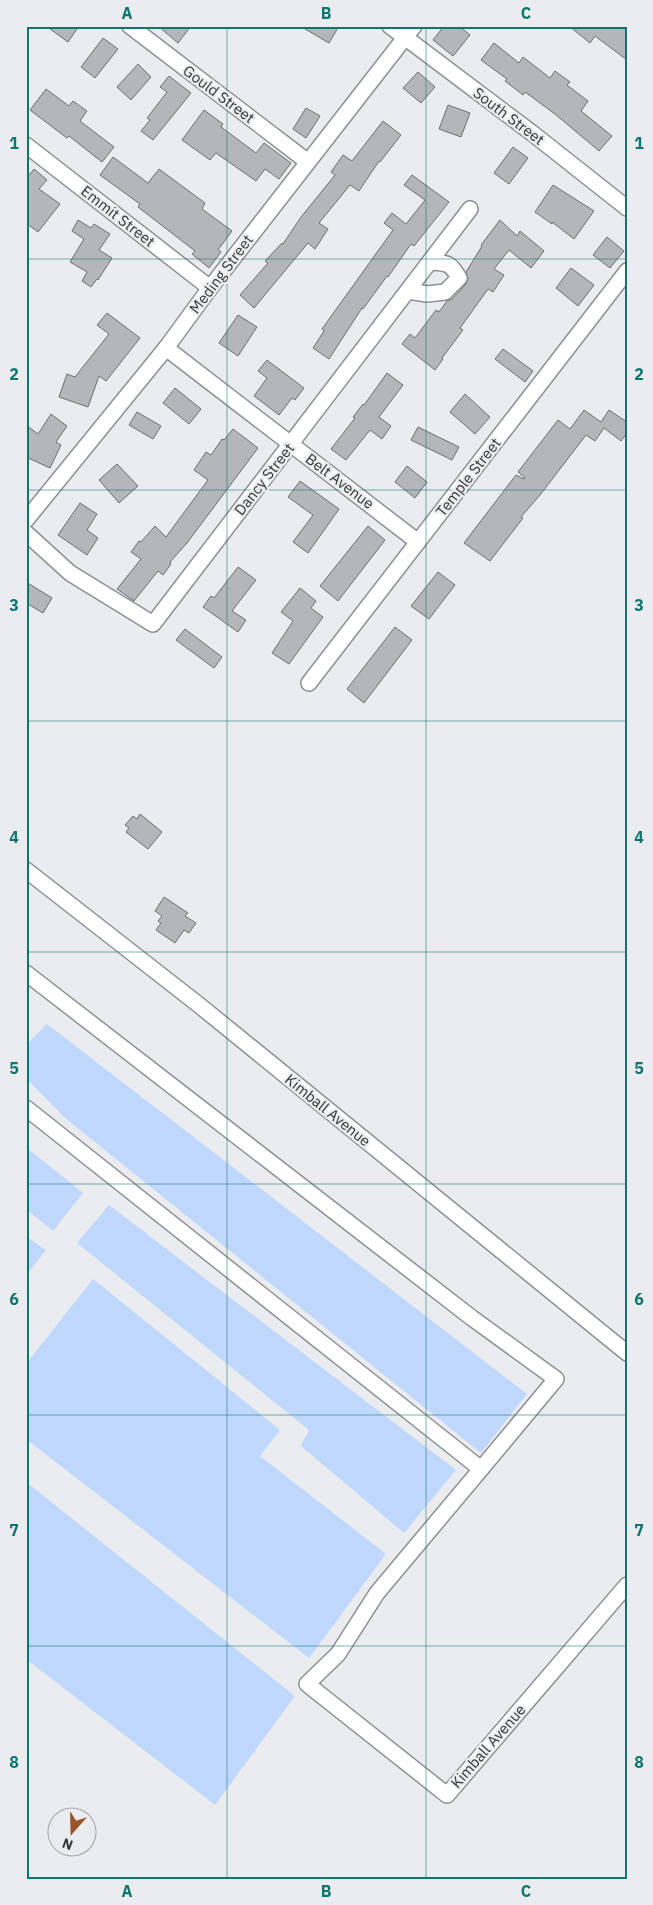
<svg xmlns="http://www.w3.org/2000/svg" width="653" height="1905" viewBox="0 0 653 1905" font-family="'IBM Plex Sans',sans-serif">
<style>
.green{fill:#c0d8fd}
.building{fill:#b4b6b9;stroke:#6d6f71}
.lines{fill:none;stroke-linecap:round;stroke-linejoin:round}
.minor-casing{stroke:#8d8f92;stroke-width:18}
.minor{stroke:#fff;stroke-width:15}
.grid{fill:none;stroke:#0f766e;stroke-width:1;stroke-opacity:0.55}
.labels{text-anchor:middle;dominant-baseline:central;stroke-width:4.5;stroke-linejoin:round;paint-order:stroke}
.street-label{font-size:15px;fill:#353637;stroke:#eaecef}
.neatline{fill:none;stroke:#0f766e;stroke-width:2}
.grid-label{font-size:16px;text-anchor:middle;font-weight:bold;fill:#0f766e}
</style>
<rect width="100%" height="100%" fill="#eaecef"/>
<!-- green -->
<g class="green">
<path d="M47,1024L527,1394L481,1453L65,1118L26,1078V1045Z"/>
<path d="M26,1147L83,1193L53,1231L26,1209Z"/>
<path d="M109,1205L456,1470L404,1533L301,1446L309,1430L77,1243Z"/>
<path d="M26,1236L46,1250L26,1275Z"/>
<path d="M93,1279L280,1430L260,1456L386,1554L309,1658L26,1439V1364Z"/>
<path d="M26,1482L295,1696L215,1805L26,1659Z"/>
</g>
<!-- building -->
<g class="building">
<path d="M46,26H79L68,42Z"/>
<path d="M158,26H191L178,43Z"/>
<path d="M300,26H339L329,43Z"/>
<path d="M444,26H459L470,35L453,56L433,40Z"/>
<path d="M569,26H621L627,30V60L595,36L590,43Z"/>
<path d="M103,38L118,49L95,78L81,67Z"/>
<path d="M494,43L519,63L523,57L550,78L555,71L570,82L567,85L588,101L581,111L612,136L599,151L555,114L525,92L523,95L505,81L507,79L481,60Z"/>
<path d="M138,64L151,77L131,100L117,87Z"/>
<path d="M418,72L435,87L421,103L403,88Z"/>
<path d="M169,76L191,93L153,140L141,131L150,120L147,118L167,92L160,87Z"/>
<path d="M46,89L69,106L73,101L87,111L80,121L114,147L102,162L69,136L67,138L30,110Z"/>
<path d="M448,105L470,113L461,137L439,129Z"/>
<path d="M306,108L320,116L306,138L293,129Z"/>
<path d="M204,110L223,124L221,127L256,153L264,143L291,163L279,179L265,169L256,181L216,153L210,160L182,140Z"/>
<path d="M383,121L401,135L380,162L379,161L359,191L350,185L319,223L328,229L315,249L308,243L254,308L240,295L268,263L265,261L282,243L283,244L301,217L335,175L331,172L343,155L352,161Z"/>
<path d="M513,147L528,158L509,184L494,173Z"/>
<path d="M113,157L148,183L159,169L205,203L202,209L232,231L218,250L221,252L209,268L192,254L195,251L138,207L140,204L100,175Z"/>
<path d="M34,169L47,180L39,189L60,204L38,232L26,223V179Z"/>
<path d="M412,175L449,202L414,246L411,244L388,277L387,276L363,309L362,308L329,359L313,348L324,331L322,329L393,230L384,223L392,213L406,224L425,200L404,185Z"/>
<path d="M553,185L594,211L574,239L552,222V224L535,212Z"/>
<path d="M78,220L91,228L94,224L110,234L99,250L112,258L98,280L97,279L91,287L82,281L87,272L70,262L84,239L72,231Z"/>
<path d="M500,220L517,236L520,231L544,251L531,268L509,250L494,269L504,275L493,292L488,289L460,328L463,330L442,358L443,359L435,370L402,344L410,334L415,338L436,310L439,312L447,301L452,299L466,284L468,278L466,272L482,246L481,245Z"/>
<path d="M607,237L624,251L610,268L593,255Z"/>
<path d="M571,268L594,285L578,306L556,288Z"/>
<path d="M107,313L140,338L106,381L99,376L88,407L59,397L67,374L75,377L109,334L97,325Z"/>
<path d="M238,315L257,327L238,356L219,343Z"/>
<path d="M503,349L533,371L525,382L495,359Z"/>
<path d="M267,360L304,388L295,400L292,398L279,415L254,396L267,378L258,371Z"/>
<path d="M387,373L403,385L379,417L391,426L382,439L370,430L346,460L331,449L355,418L353,417L363,404L364,405Z"/>
<path d="M175,388L201,409L189,424L163,403Z"/>
<path d="M465,394L490,417L475,434L450,412Z"/>
<path d="M584,410L601,422L609,410L627,422V433L621,441L604,428L595,441L586,435L540,495L521,517L523,518L490,561L464,543L516,475L524,479L525,478L518,472L558,420L570,429Z"/>
<path d="M137,412L161,426L153,439L129,425Z"/>
<path d="M51,414L67,426L56,442L61,445L50,468L26,457V425L38,434Z"/>
<path d="M418,427L459,447L452,460L411,440Z"/>
<path d="M233,429L258,448L187,543L170,562L171,564L163,575L158,571L134,601L117,589L141,559L131,552L139,541L141,542L155,526L166,537L208,480L194,470L206,452L211,455L222,439L224,440Z"/>
<path d="M117,464L138,486L119,503L99,480Z"/>
<path d="M407,466L427,482L415,498L395,482Z"/>
<path d="M300,481L339,509L308,553L293,542L313,515L288,497Z"/>
<path d="M80,503L97,514L87,530L98,538L87,555L58,535Z"/>
<path d="M368,526L385,540L338,601L320,586Z"/>
<path d="M238,567L256,580L232,611L246,620L238,632L203,607L211,596L214,598Z"/>
<path d="M438,572L455,585L429,619L411,606Z"/>
<path d="M26,582L52,598L43,613L26,603Z"/>
<path d="M300,588L316,601L311,608L323,617L289,664L272,653L293,621L281,612Z"/>
<path d="M395,627L412,640L364,703L347,689Z"/>
<path d="M185,629L222,657L214,668L176,640Z"/>
<path d="M140,814L162,832L148,849L126,832L129,828L125,825L133,816L137,819Z"/>
<path d="M164,897L188,913L185,916L196,923L189,933L184,930L175,943L156,930L161,923L158,921L162,916L155,911Z"/>
</g>
<g class="lines">
<!-- minor casing -->
<g class="minor-casing">
<g id="minor">
<path d="M130,26L308,162"/>
<path d="M390,26L532,133L627,208"/>
<path d="M26,145L210,288"/>
<path d="M408,291L427,294L445,292L459,278C450,262 447,263 430,262"/>
<path d="M166,348L418,542"/>
<path d="M26,520L166,348L210,288L414,26"/>
<path d="M26,533L70,573L153,624L470,209"/>
<path d="M309,683L627,271"/>
<path d="M26,870L199,1005L627,1353"/>
<path d="M26,973L472,1318L556,1379L481,1469"/>
<path d="M26,1108L481,1469L377,1593L338,1654L307,1684L447,1795L627,1585"/>
</g>
</g>
<!-- minor -->
<use href="#minor" class="minor"/>
</g>
<!-- grid -->
<path class="grid" d="M227,26V1879M426,26V1879M26,259H627M26,490H627M26,721H627M26,952H627M26,1184H627M26,1415H627M26,1646H627"/>
<g class="labels">
<!-- street labels -->
<g class="street-label">
<text transform="translate(219 94) rotate(37)">Gould Street</text>
<text transform="translate(509 116) rotate(37)">South Street</text>
<text transform="translate(118 216) rotate(38)">Emmit Street</text>
<text transform="translate(221 274) rotate(-53)">Meding Street</text>
<text transform="translate(468 477) rotate(-52)">Temple Street</text>
<text transform="translate(264 479) rotate(-52)">Dancy Street</text>
<text transform="translate(340 481) rotate(37)">Belt Avenue</text>
<text transform="translate(328 1110) rotate(39)">Kimball Avenue</text>
<text transform="translate(488 1746) rotate(-49)">Kimball Avenue</text>
</g>
</g>
<!-- border -->
<rect width="653" height="1905" fill="none" stroke="#eaecef" stroke-width="55"/>
<!-- north arrow -->
<g transform="translate(72 1832) rotate(200)"><circle r="24" fill="#eaecef" stroke="#a2a3a5"/>
<path d="M0-4L9 19L0 12L-9 19Z" fill="#9a542a"/>
<text y="-8" font-size="14" font-weight="bold" text-anchor="middle" fill="#353637">N</text>
</g>
<rect x="28" y="28" width="598" height="1850" class="neatline"/>
<g class="grid-label">
<text x="127" y="19">A</text>
<text x="326" y="19">B</text>
<text x="526" y="19">C</text>
<text x="14" y="149">1</text>
<text x="639" y="149">1</text>
<text x="14" y="380">2</text>
<text x="639" y="380">2</text>
<text x="14" y="611">3</text>
<text x="639" y="611">3</text>
<text x="14" y="843">4</text>
<text x="639" y="843">4</text>
<text x="14" y="1074">5</text>
<text x="639" y="1074">5</text>
<text x="14" y="1305">6</text>
<text x="639" y="1305">6</text>
<text x="14" y="1536">7</text>
<text x="639" y="1536">7</text>
<text x="14" y="1768">8</text>
<text x="639" y="1768">8</text>
<text x="127" y="1897">A</text>
<text x="326" y="1897">B</text>
<text x="526" y="1897">C</text>
</g>
</svg>
